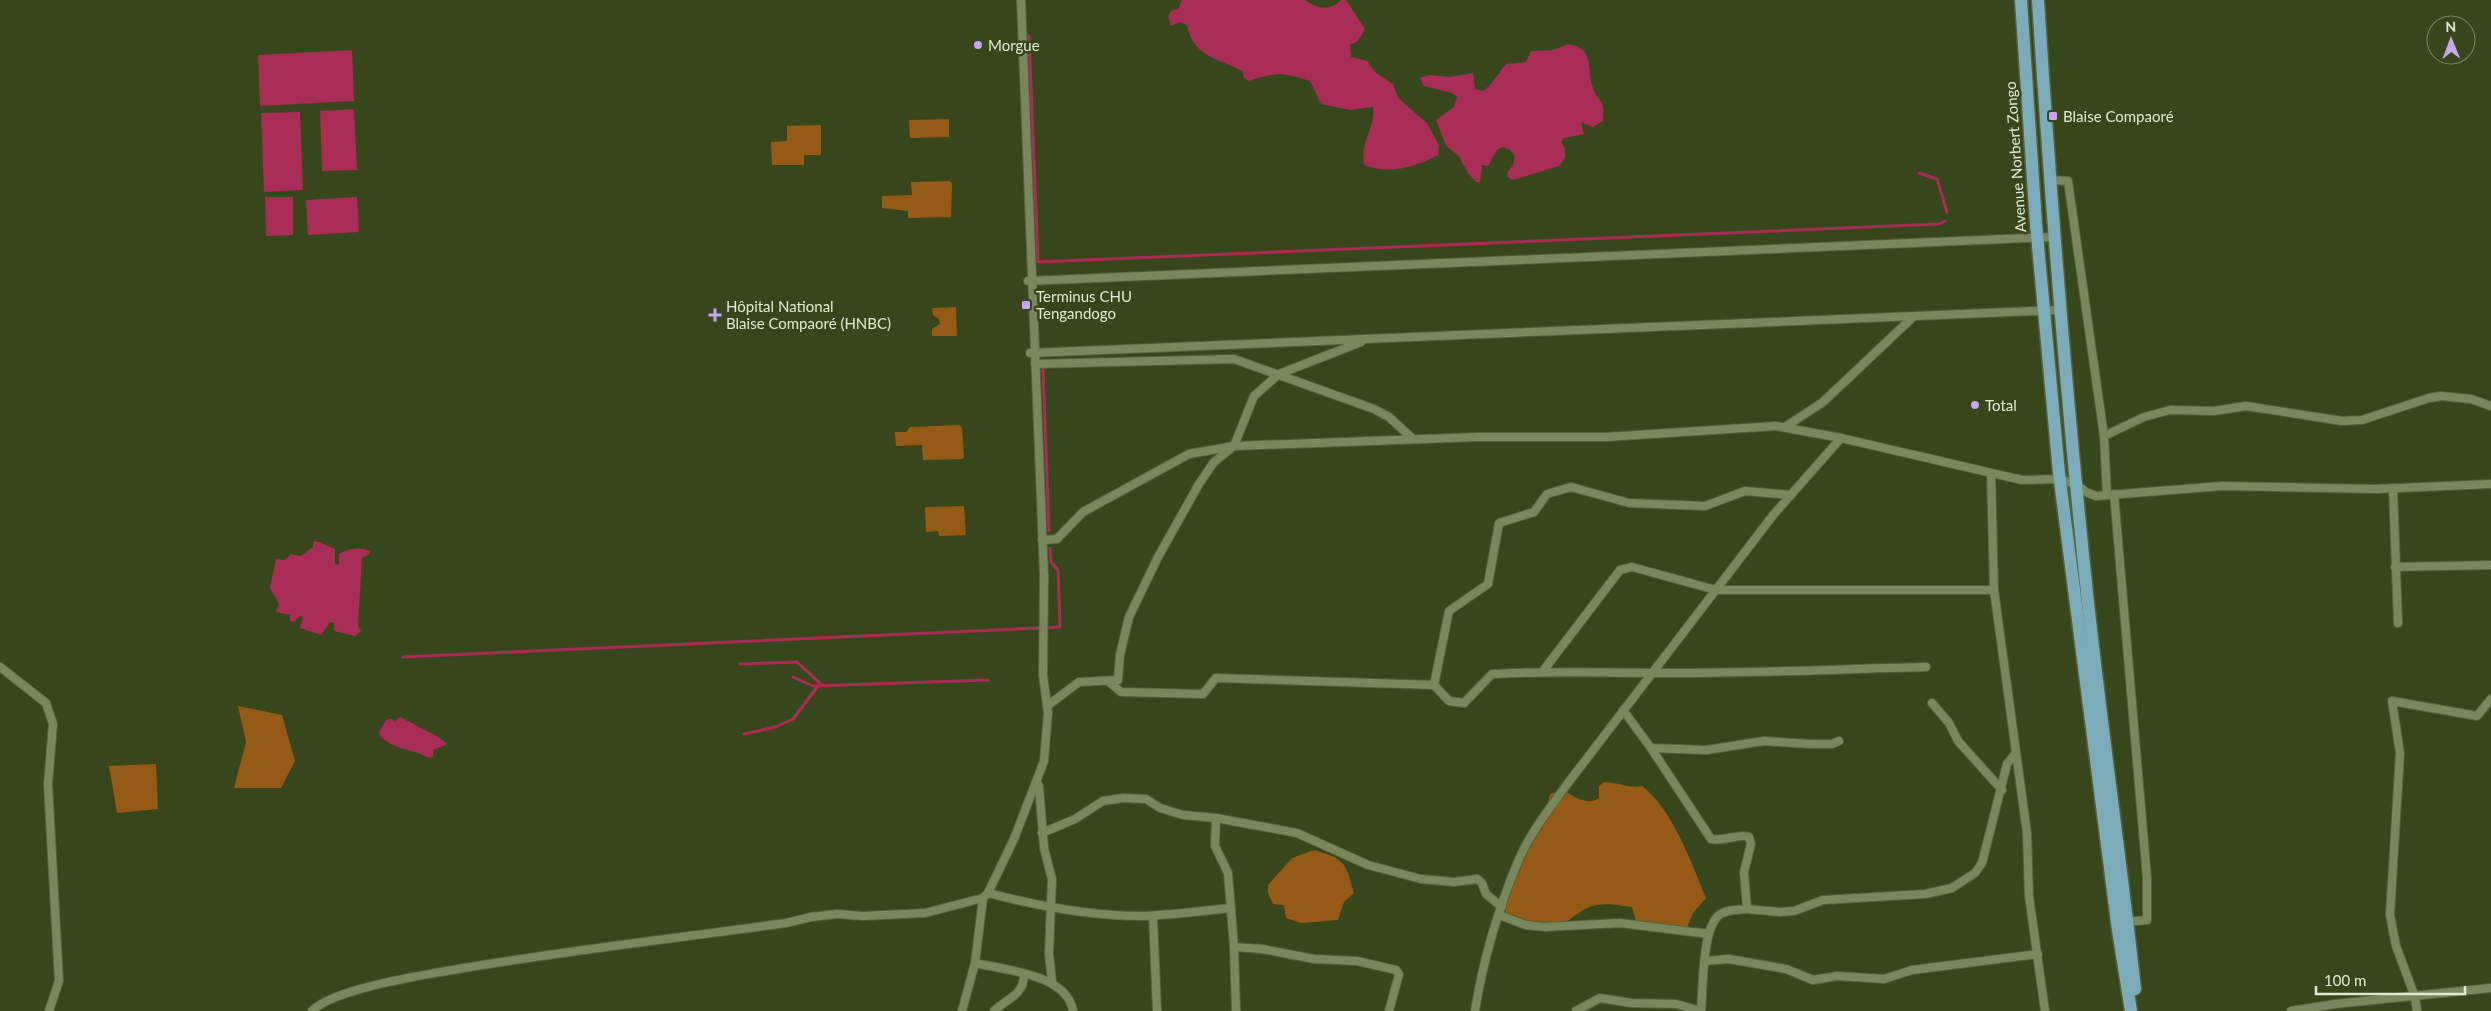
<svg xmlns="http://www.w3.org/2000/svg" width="2491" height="1011" viewBox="0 0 2491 1011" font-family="Lato,sans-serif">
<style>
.green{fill:#955b16}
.water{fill:#a82d57}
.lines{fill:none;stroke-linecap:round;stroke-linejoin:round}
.stream{stroke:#a82d57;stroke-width:3}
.street-casing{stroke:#55613b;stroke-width:10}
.primary-casing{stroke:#55613b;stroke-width:15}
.street{stroke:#78885c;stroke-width:8}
.primary{stroke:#7cabba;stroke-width:12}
.poi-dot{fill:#c7a6ef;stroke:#38461c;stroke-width:2}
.labels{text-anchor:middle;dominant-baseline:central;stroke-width:5;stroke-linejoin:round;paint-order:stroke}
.poi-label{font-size:15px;fill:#dfe9d1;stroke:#38461c;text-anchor:start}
.street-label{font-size:15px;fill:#dfe9d1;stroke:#38461c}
</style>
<rect width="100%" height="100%" fill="#38461c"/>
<!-- green -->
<g class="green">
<path d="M949,119V137L910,138L909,120Z"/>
<path d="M821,125V155H804V165H772L771,142L787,141V126Z"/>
<path d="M950,181L952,184L951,217L908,218V211L882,208V196L912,195L911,182Z"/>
<path d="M956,307L957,336H932V329L940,324L939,319L933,315L932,308Z"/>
<path d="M959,425L962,427L964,457L962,459L923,460L922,445L896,446L895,432H906L910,427Z"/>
<path d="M964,506L966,535L939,536L938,531L926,532L925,507Z"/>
<path d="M238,706L282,715L295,761L281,788H234L246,742Z"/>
<path d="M156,764L158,809L117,813L109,766Z"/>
<path d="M1604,782C1618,782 1629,789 1642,786C1672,808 1692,864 1706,898L1693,913L1686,930L1636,921L1632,907C1621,906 1609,903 1597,905C1584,907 1577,915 1567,921C1553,930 1520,920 1506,914L1505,900L1514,874V858L1527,838L1542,829L1550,794L1563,790C1575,797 1586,806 1599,798V786Z"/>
<path d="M1314,850C1346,859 1345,862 1354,893L1344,902L1338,920L1302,923L1286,918L1284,905L1273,904L1268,893V885L1292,858Z"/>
</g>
<!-- water -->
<g class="water">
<path d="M1182,0H1305C1318,9 1330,11 1341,0H1346L1365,29L1358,41L1350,45L1351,57L1367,61L1376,73L1393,84L1398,98L1427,123L1439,145L1438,155C1416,167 1389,175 1364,165C1360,140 1376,127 1373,107L1350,110L1321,104L1310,81C1282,72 1277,72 1249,81L1244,78L1242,71C1218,58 1193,57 1187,25L1180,22L1171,26L1168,17L1171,11L1179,8Z"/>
<path d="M1568,44C1596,48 1586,69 1593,88C1600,106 1605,96 1603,121L1593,127L1581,122L1584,134L1564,138L1561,142L1565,149V158L1559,166L1513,180L1508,177L1507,173L1513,165L1515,156L1510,150L1502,147L1497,150L1488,166L1482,165L1480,182H1476L1468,173L1458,155L1446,146L1436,120L1454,107L1457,97L1452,93L1424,86L1420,78L1430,75L1450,77L1473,73L1475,89L1483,91L1490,85L1506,64L1526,62L1531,51L1553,50Z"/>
<path d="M352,50L354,101L260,106L258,55Z"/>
<path d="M354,109L357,170L322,171L320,111Z"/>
<path d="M300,112L303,190L264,192L261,113Z"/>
<path d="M265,197H293V235L266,236Z"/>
<path d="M357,197L359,232L308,235L306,200Z"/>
<path d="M316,541L335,549V564L339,565V554C348,549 359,546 370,551L369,554L362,558L358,626L361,631L355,636L334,631V623L330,622L321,635L300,628L303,617L300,616L294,622L290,621V615L276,612L279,604L270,588L276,559L285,560L291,554L301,556L313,547V542Z"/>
<path d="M400,717L437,736L447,744L433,750V757L429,758C411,748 397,751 381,737L379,732L386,720L391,719L395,721Z"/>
</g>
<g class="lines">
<!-- stream -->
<g class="stream">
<path d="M1029,36L1038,262L1939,224L1945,221"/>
<path d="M1919,173L1937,179L1947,212"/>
<path d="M1043,369L1049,531"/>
<path d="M403,657L1060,627L1058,570L1051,562L1050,548"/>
<path d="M740,664L797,662L822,685"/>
<path d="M793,677L813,686L988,680"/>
<path d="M744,734L775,727L793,719L818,686"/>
</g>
<!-- street casing -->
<g class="street-casing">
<g id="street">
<path d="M2049,180L2068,181L2104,436L2107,495"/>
<path d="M1028,281L2053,237"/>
<path d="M1030,353L2059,310"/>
<path d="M1035,364L1234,359L1374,409L1389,417L1413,439"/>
<path d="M1785,427L1823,402L1913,317"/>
<path d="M2104,436L2144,417L2170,410L2214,411L2246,406L2342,421L2362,420L2429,398L2441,396L2471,399L2491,406"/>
<path d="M1991,473L1994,590L2027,833L2029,896L2045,1011"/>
<path d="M2393,488L2398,623"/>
<path d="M2114,494L2147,878V920L2127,922"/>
<path d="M1042,540L1057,539L1083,512L1189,454L1234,446L1477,437H1606L1776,426L1841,438L2022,480L2060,479L2077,485L2086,492L2096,496L2222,486L2376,489L2491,484"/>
<path d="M2395,567L2491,565"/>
<path d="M0,667L46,703L53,724L48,784L59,981L49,1011"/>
<path d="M1543,671L1620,570L1632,567L1716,590H1994"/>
<path d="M1108,681L1121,692L1203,694L1216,678L1434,685L1449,611L1488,584L1499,523L1534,512L1547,494L1571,487L1629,503L1705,506L1745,491L1791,495"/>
<path d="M1434,685L1449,701L1464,703L1492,674C1545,671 1598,672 1652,673C1743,674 1835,669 1926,667"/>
<path d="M1932,703L1949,723L1958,741L2002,790"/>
<path d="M1047,706L1079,682L1118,680L1120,655L1129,617L1158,557L1199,484L1214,462L1234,446L1254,396L1279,374L1361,342"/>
<path d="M1623,710L1651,748L1706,750L1764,741L1811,744H1832L1839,741"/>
<path d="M1651,748L1711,839C1724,842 1737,833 1749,837L1751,844L1744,872L1747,909C1738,910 1725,909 1718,916C1702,931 1703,989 1701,1011"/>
<path d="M1037,783L1039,786L1044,848L1052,879L1049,953L1052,982"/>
<path d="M1216,818L1215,846L1228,873L1234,947L1236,1011"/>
<path d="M1042,833L1075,819L1103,801L1123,798L1146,799L1160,808L1183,815L1216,818L1297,833L1368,865L1421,879L1454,882L1477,879L1482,883L1486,894L1502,907"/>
<path d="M988,893C1038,906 1091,916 1142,916C1171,915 1201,911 1230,908"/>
<path d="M1747,909L1780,912L1794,911L1823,900L1925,894L1952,888L1975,873L1982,863L2007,764L2015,754"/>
<path d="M1499,915L1526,925L1544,927L1620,923L1709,934"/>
<path d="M1153,916L1157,1011"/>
<path d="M1234,947L1262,949L1314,959L1357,961L1396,970L1399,974L1389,1011"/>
<path d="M1705,961L1729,959L1786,969L1813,980L1837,976L1884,979L1912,970L2038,954"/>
<path d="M975,963C1005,970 1067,974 1073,1011"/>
<path d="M312,1011C334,988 430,974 464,968C571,950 679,938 786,923L811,917L837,914L863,916L925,913L983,898L988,893L1014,839L1044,761L1048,713L1043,675L1044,576L1021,0"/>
<path d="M962,1011L975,963L983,898"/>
<path d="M994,1011C1007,998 1024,996 1024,974"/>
<path d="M1475,1011C1483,961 1498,910 1517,864C1529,834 1550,808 1568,783L1774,514L1841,438"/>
<path d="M1576,1011L1600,998L1631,1003L1676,1004L1701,1011"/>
<path d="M2291,1011L2335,1004L2491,988"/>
<path d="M2417,1011L2415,997L2396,946L2390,915L2400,753L2392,701L2477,716L2491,699"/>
</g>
</g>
<!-- primary casing -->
<g class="primary-casing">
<g id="primary">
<path d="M2021,0L2036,224L2059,473L2118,930L2131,1011"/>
<path d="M2038,0C2051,204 2067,408 2089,612C2103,738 2121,863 2135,989"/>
</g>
</g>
<!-- street -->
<use href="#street" class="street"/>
<!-- primary -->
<use href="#primary" class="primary"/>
</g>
<!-- markers -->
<g class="poi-dot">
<circle cx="978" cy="45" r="5"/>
<rect x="2048" y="111" width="10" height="10" rx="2.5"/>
<rect x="1021" y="300" width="10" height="10" rx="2.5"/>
<path d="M712.5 307.5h5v5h5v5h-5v5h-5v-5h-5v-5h5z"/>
<circle cx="1975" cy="405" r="5"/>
</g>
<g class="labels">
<!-- poi labels -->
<g class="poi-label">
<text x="988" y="45">Morgue</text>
<text x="2063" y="116">Blaise Compaoré</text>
<text x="1036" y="296">Terminus CHU<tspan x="1036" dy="17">Tengandogo</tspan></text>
<text x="726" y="306">Hôpital National<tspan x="726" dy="17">Blaise Compaoré (HNBC)</tspan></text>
<text x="1985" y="405">Total</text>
</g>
<!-- street labels -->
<g class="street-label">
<text transform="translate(2015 157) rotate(-94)">Avenue Norbert Zongo</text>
</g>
</g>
<!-- north arrow -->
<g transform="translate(2451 40) rotate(359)"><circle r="24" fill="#38461c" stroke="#7b8764"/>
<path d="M0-4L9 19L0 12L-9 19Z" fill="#c7a6ef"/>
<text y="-8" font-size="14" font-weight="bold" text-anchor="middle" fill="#dfe9d1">N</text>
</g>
<!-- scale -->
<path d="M2316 986v8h149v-8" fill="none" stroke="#dfe9d1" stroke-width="2.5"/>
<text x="2324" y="986" font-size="15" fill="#dfe9d1" stroke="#38461c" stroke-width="4" paint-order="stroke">100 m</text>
</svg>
